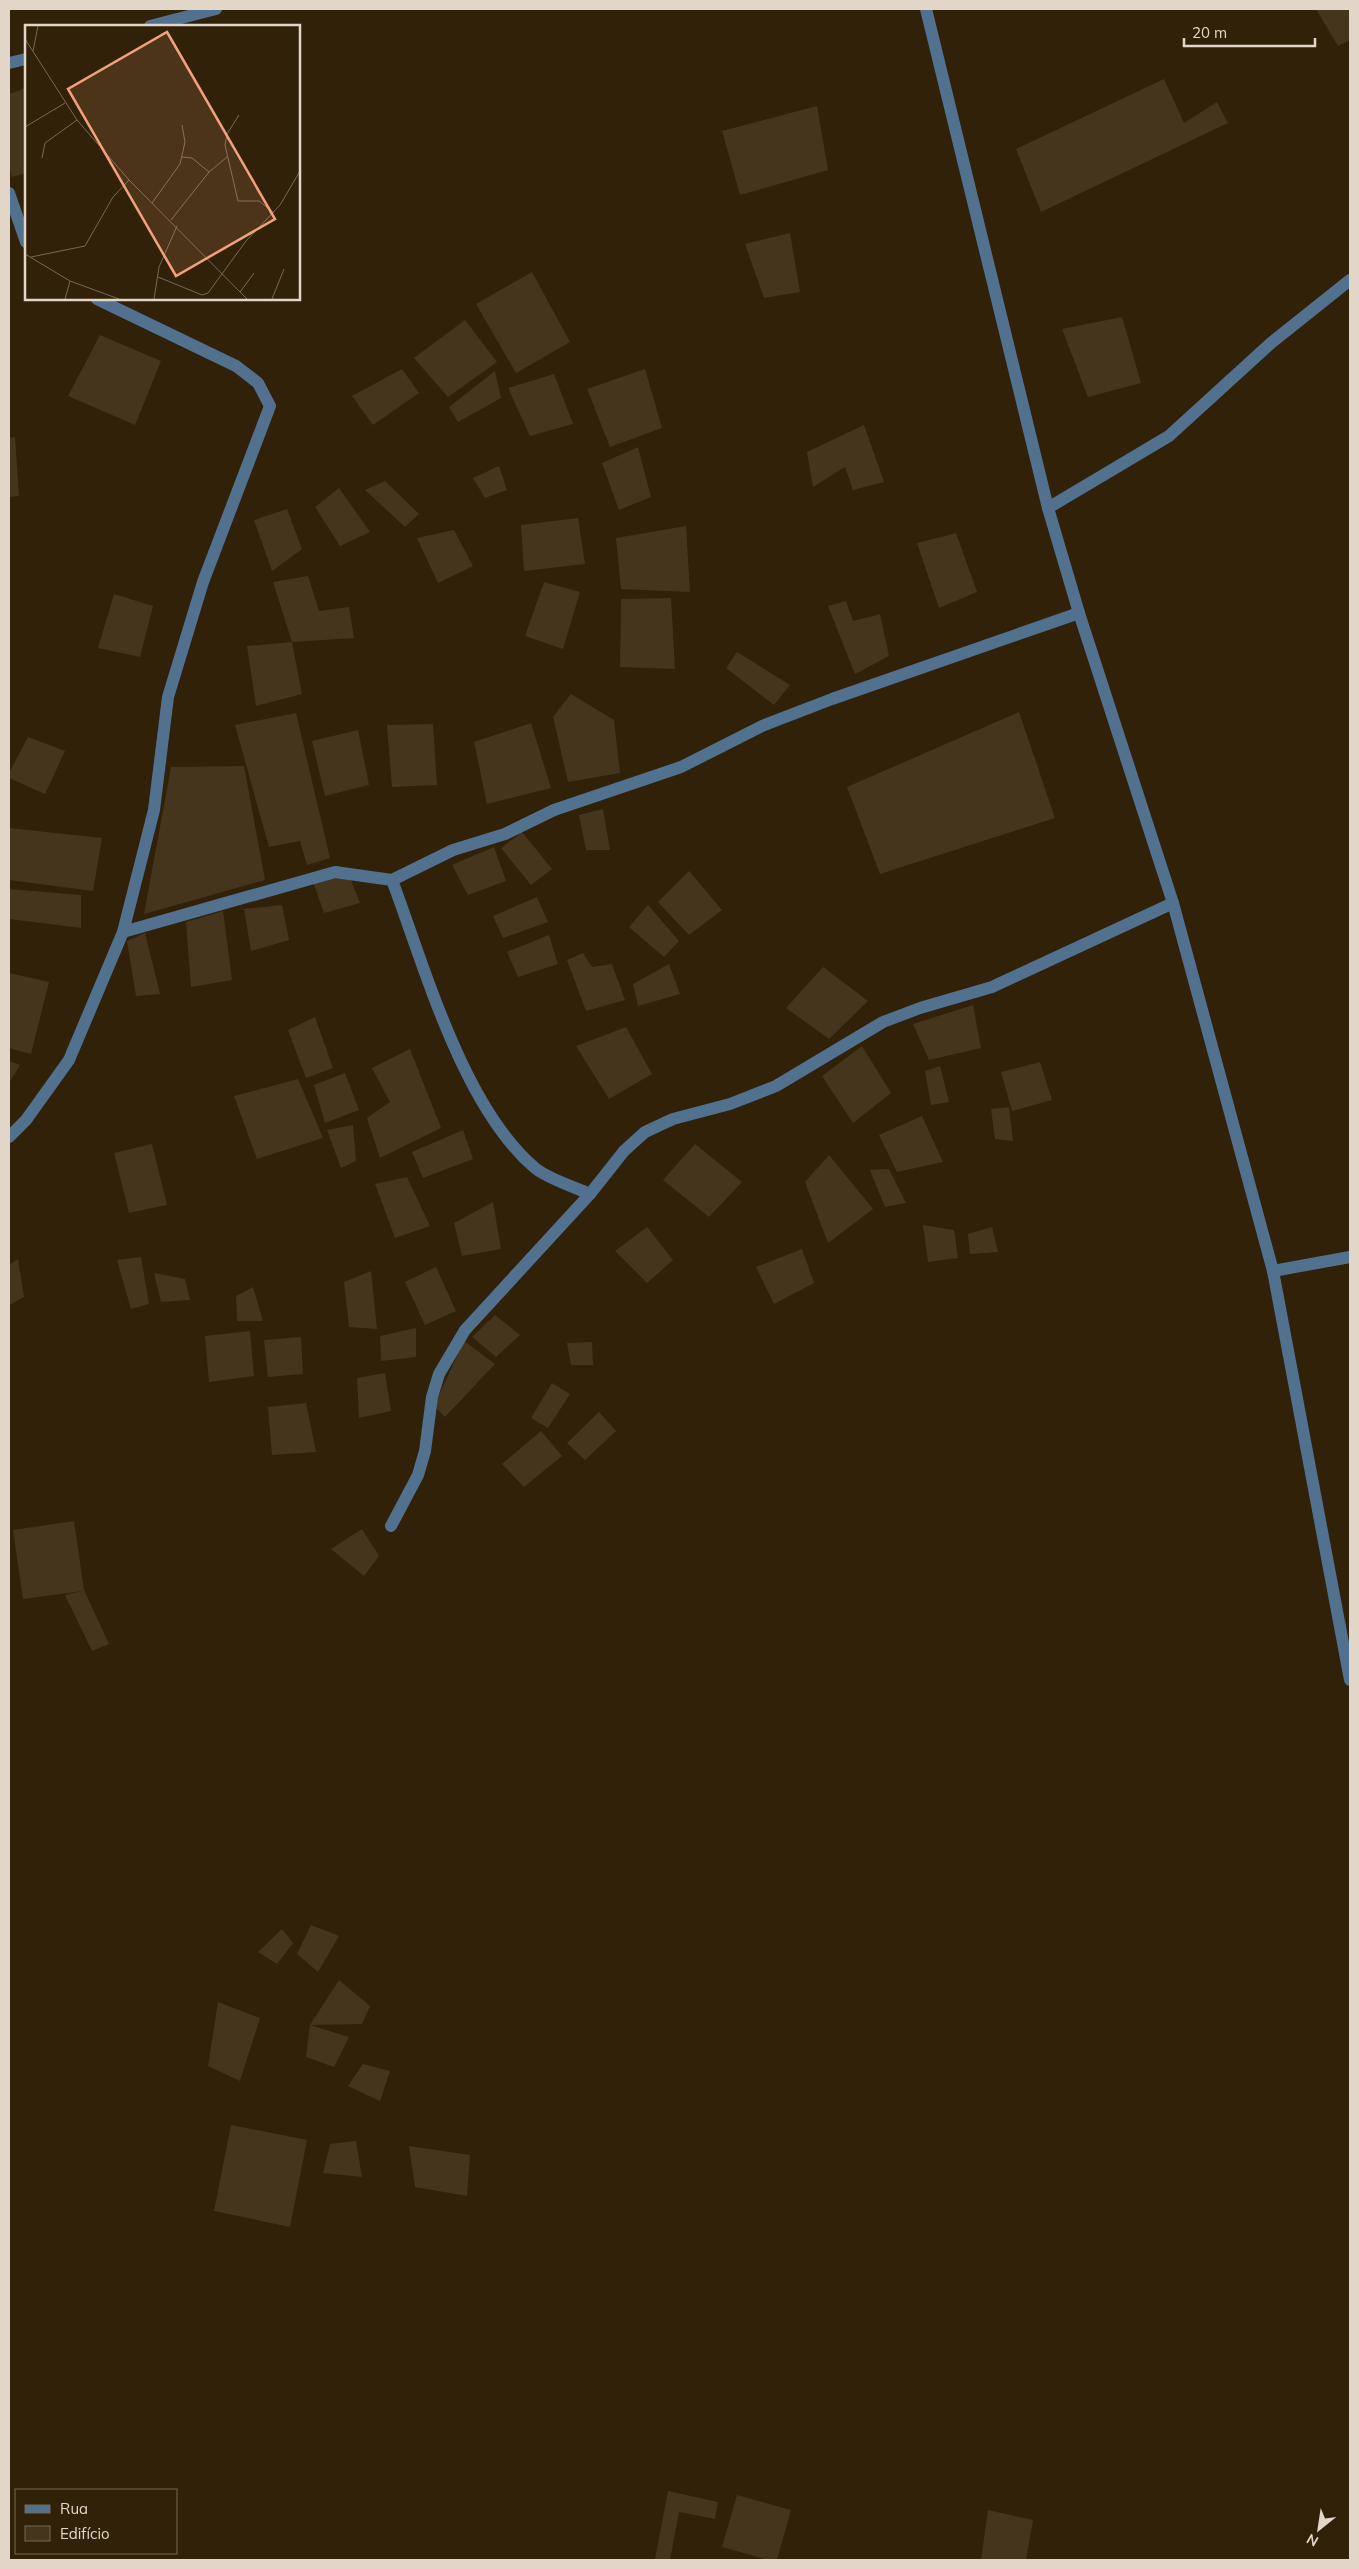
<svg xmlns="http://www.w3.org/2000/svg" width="1359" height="2569" viewBox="0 0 1359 2569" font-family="Mulish,sans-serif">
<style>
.building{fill:#46351d}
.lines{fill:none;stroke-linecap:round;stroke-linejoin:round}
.minor{stroke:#51718f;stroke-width:12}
.inset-road{fill:none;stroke:#776955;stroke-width:1}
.view{fill:#f1a17c;fill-opacity:0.15;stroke:#f1a17c;stroke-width:2.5}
.inset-edge{fill:none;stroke:#e1d6c8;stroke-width:2.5}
</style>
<rect width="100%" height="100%" fill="#302108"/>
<!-- building -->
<g class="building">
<path d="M1316,9H1350V40L1338,46Z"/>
<path d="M1164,79L1184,123L1217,102L1228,123L1041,212L1016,149Z"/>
<path d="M26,88V173L12,177L9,166V94Z"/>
<path d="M817,106L828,170L740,195L722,131Z"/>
<path d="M790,233L800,292L764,298L745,244Z"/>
<path d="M532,272L570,342L516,373L476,304Z"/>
<path d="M1122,317L1141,383L1088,397L1062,329Z"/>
<path d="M465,320L497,362L448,397L414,358Z"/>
<path d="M100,335L161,361L135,425L68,396Z"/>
<path d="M402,369L419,393L373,425L352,396Z"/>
<path d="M645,369L662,428L610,447L587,389Z"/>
<path d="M495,371L501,398L458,422L449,407Z"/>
<path d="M554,374L573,424L530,436L508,388Z"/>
<path d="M864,425L884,482L853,490L845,467L813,487L807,452Z"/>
<path d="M15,437L19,496L9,497V438Z"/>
<path d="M638,447L651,497L619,510L602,463Z"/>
<path d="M499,466L507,490L485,498L473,478Z"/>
<path d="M385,481L419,514L405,527L365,490Z"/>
<path d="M339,488L370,532L340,546L315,507Z"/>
<path d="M287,509L302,549L272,571L254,520Z"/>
<path d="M578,518L585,564L524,571L521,525Z"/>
<path d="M686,526L690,592L621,589L616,538Z"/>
<path d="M454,530L473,566L438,583L417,538Z"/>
<path d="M956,533L977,592L939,608L917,543Z"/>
<path d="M308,576L319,611L349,607L354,638L292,642L273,582Z"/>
<path d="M544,582L580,592L563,649L525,636Z"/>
<path d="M114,594L153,606L140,657L98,648Z"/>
<path d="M671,598L675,669L620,667L621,599Z"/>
<path d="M846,601L853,621L880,614L889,656L855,674L828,606Z"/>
<path d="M292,642L302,694L256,706L247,646Z"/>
<path d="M737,652L790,685L774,705L726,668Z"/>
<path d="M571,694L614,720L620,773L568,782L553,717Z"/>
<path d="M1019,712L1055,818L880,874L847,787Z"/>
<path d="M296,713L330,858L307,865L300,841L269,847L235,725Z"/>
<path d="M531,723L551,788L487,804L474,742Z"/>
<path d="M433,724L437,785L392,787L387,725Z"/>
<path d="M358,730L369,785L325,796L312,741Z"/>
<path d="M28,737L65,751L45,794L9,778V773Z"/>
<path d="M244,766L265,880L144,914L171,767Z"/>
<path d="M603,809L610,850H586L579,815Z"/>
<path d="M9,828L102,838L93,891L9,880Z"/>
<path d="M522,832L552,869L531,885L501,848Z"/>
<path d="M494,847L506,881L468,895L452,865Z"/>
<path d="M689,871L722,910L689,935L658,902Z"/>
<path d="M350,878L360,903L324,913L312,879Z"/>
<path d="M9,889L81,895V928L9,919Z"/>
<path d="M537,897L548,922L503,938L493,916Z"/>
<path d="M282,905L289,940L251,951L244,909Z"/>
<path d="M648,905L679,941L664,957L629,927Z"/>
<path d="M223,911L232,980L191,987L186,922Z"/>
<path d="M145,933L160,994L136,996L127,941Z"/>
<path d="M549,935L558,964L518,977L507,952Z"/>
<path d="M583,953L592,967L612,964L625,1000L586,1011L567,960Z"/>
<path d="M669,964L680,994L638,1006L633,984Z"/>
<path d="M823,967L868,1001L829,1039L786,1008Z"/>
<path d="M9,973L49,982L31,1054L9,1048Z"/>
<path d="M973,1005L981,1048L929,1060L913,1024Z"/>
<path d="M315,1017L333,1068L306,1078L288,1030Z"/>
<path d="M626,1027L652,1074L609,1099L576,1046Z"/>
<path d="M862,1046L891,1093L853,1123L822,1076Z"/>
<path d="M410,1049L441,1128L380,1158L367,1118L390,1102L372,1068Z"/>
<path d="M9,1061L20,1065L9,1083Z"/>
<path d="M1040,1062L1052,1100L1012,1111L1001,1072Z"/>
<path d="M940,1066L949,1102L931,1105L925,1071Z"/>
<path d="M345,1073L359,1110L325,1123L314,1085Z"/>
<path d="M298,1079L323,1138L257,1159L234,1096Z"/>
<path d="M1009,1107L1013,1141L995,1139L991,1109Z"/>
<path d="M922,1116L943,1162L897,1172L879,1135Z"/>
<path d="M353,1125L356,1161L341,1168L327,1130Z"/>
<path d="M463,1130L473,1159L423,1178L412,1152Z"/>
<path d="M152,1144L167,1205L129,1213L114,1153Z"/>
<path d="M695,1144L742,1182L709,1217L663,1180Z"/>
<path d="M829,1155L873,1209L828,1243L805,1182Z"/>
<path d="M889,1169L906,1203L885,1207L870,1170Z"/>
<path d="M407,1177L430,1226L395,1238L375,1184Z"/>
<path d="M493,1202L501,1249L462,1256L454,1223Z"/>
<path d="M923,1225L954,1230L958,1258L928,1262Z"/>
<path d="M647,1227L673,1260L647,1283L615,1251Z"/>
<path d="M992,1227L998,1252L970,1254L968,1234Z"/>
<path d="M802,1249L814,1283L774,1304L756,1267Z"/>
<path d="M141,1257L149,1304L131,1309L117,1260Z"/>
<path d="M18,1259L24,1297L9,1305V1265Z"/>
<path d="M436,1267L456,1311L425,1325L405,1282Z"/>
<path d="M371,1271L377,1329L349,1327L344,1282Z"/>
<path d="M154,1273L185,1279L190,1300L161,1302Z"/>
<path d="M253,1287L263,1321H237L236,1296Z"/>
<path d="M495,1315L520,1335L496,1357L472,1337Z"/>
<path d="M416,1328V1357L381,1361L380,1336Z"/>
<path d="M250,1331L254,1376L209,1382L205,1336Z"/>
<path d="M301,1337L303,1374L268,1377L264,1340Z"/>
<path d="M464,1341L495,1364L445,1417L434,1406Z"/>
<path d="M592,1342L593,1365H571L567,1343Z"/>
<path d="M385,1373L391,1411L359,1418L357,1378Z"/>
<path d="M552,1383L570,1394L548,1428L531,1418Z"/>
<path d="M306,1403L316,1452L272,1455L268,1407Z"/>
<path d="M599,1412L616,1431L585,1460L567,1443Z"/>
<path d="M541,1431L562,1456L524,1487L502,1464Z"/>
<path d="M74,1521L84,1590L109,1644L92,1651L65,1595L83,1591L23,1599L13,1530Z"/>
<path d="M362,1529L379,1556L364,1576L331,1549Z"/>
<path d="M311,1925L339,1936L318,1972L297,1954Z"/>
<path d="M282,1929L293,1943L277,1964L258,1952Z"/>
<path d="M339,1980L370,2006L362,2024L310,2025L349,2037L334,2067L306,2057L310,2025Z"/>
<path d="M218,2002L260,2018L240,2081L208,2066Z"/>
<path d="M363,2064L390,2071L380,2101L348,2086Z"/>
<path d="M231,2125L307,2140L290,2227L214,2211Z"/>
<path d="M356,2141L362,2177L323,2173L330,2144Z"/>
<path d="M409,2146L470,2155L467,2196L415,2187Z"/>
<path d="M668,2491L718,2502L715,2519L679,2512L670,2560H660L655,2559Z"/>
<path d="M737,2495L791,2510L777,2560H768L722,2547Z"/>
<path d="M988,2510L1033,2520L1026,2560H981Z"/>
</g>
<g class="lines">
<!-- minor -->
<g class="minor">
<path d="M926,9L1048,508L1079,613L1173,903L1273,1271L1350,1680"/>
<path d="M150,26L216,9"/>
<path d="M9,63L26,59"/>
<path d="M9,193L26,242"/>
<path d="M1048,508L1169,436L1271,343L1350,280"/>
<path d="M392,880C425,968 463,1107 535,1168C548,1179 575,1187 590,1194"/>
<path d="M123,932L335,872L392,880L453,850L505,834L554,810L681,767L762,726L832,699L1079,613"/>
<path d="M9,1137L26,1120L69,1060L123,932L154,810L168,697L203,582L270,406L258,383L236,366L97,299"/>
<path d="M1273,1271L1350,1257"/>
<path d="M391,1526L418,1475L425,1451L432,1397L439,1374L465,1330L590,1194L624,1151L645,1132L673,1119L730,1104L776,1086L883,1022L920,1008L992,987L1173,903"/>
</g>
</g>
<!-- overview -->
<g transform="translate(25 25)">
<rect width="275" height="275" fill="#302108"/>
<path class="inset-road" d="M0,14L52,95L104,155L222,274M8,26L13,1M214,90L202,109L200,120L213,176H234L249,188M0,102L40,78M157,132L167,133L184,147M17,133L20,118L52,95M127,178L155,139L160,117L157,100M146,195L184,147L202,132M0,229L45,256L94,274M6,232L60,221L88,172L104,155M133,252L177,270L183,268L221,216L255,180L275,146M215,267L229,248M40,274L45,256M129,274L134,242L152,201M247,274L259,244"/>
<path class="view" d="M142,7L250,194L151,251L43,64Z"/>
<rect width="275" height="275" class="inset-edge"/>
</g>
<!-- border -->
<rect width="1359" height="2569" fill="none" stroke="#e1d6c8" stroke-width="20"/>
<!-- legend -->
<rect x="15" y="2489" width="162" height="65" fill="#302108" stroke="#776955"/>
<rect x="25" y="2505" width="25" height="8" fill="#51718f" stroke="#776955"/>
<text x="60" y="2514" font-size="15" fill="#e1d6c8">Rua</text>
<rect x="25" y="2526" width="25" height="15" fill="#46351d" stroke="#776955"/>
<text x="60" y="2539" font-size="15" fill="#e1d6c8">Edifício</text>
<!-- north arrow -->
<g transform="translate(1319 2529) rotate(210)" stroke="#302108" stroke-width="4" paint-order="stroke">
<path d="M0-4L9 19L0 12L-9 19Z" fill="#e1d6c8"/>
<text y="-8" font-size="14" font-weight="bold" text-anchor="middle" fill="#e1d6c8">N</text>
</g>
<!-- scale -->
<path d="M1184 38v8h131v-8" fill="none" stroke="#e1d6c8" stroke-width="2.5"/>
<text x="1192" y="38" font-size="15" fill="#e1d6c8" stroke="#302108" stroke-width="4" paint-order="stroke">20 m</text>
</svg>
